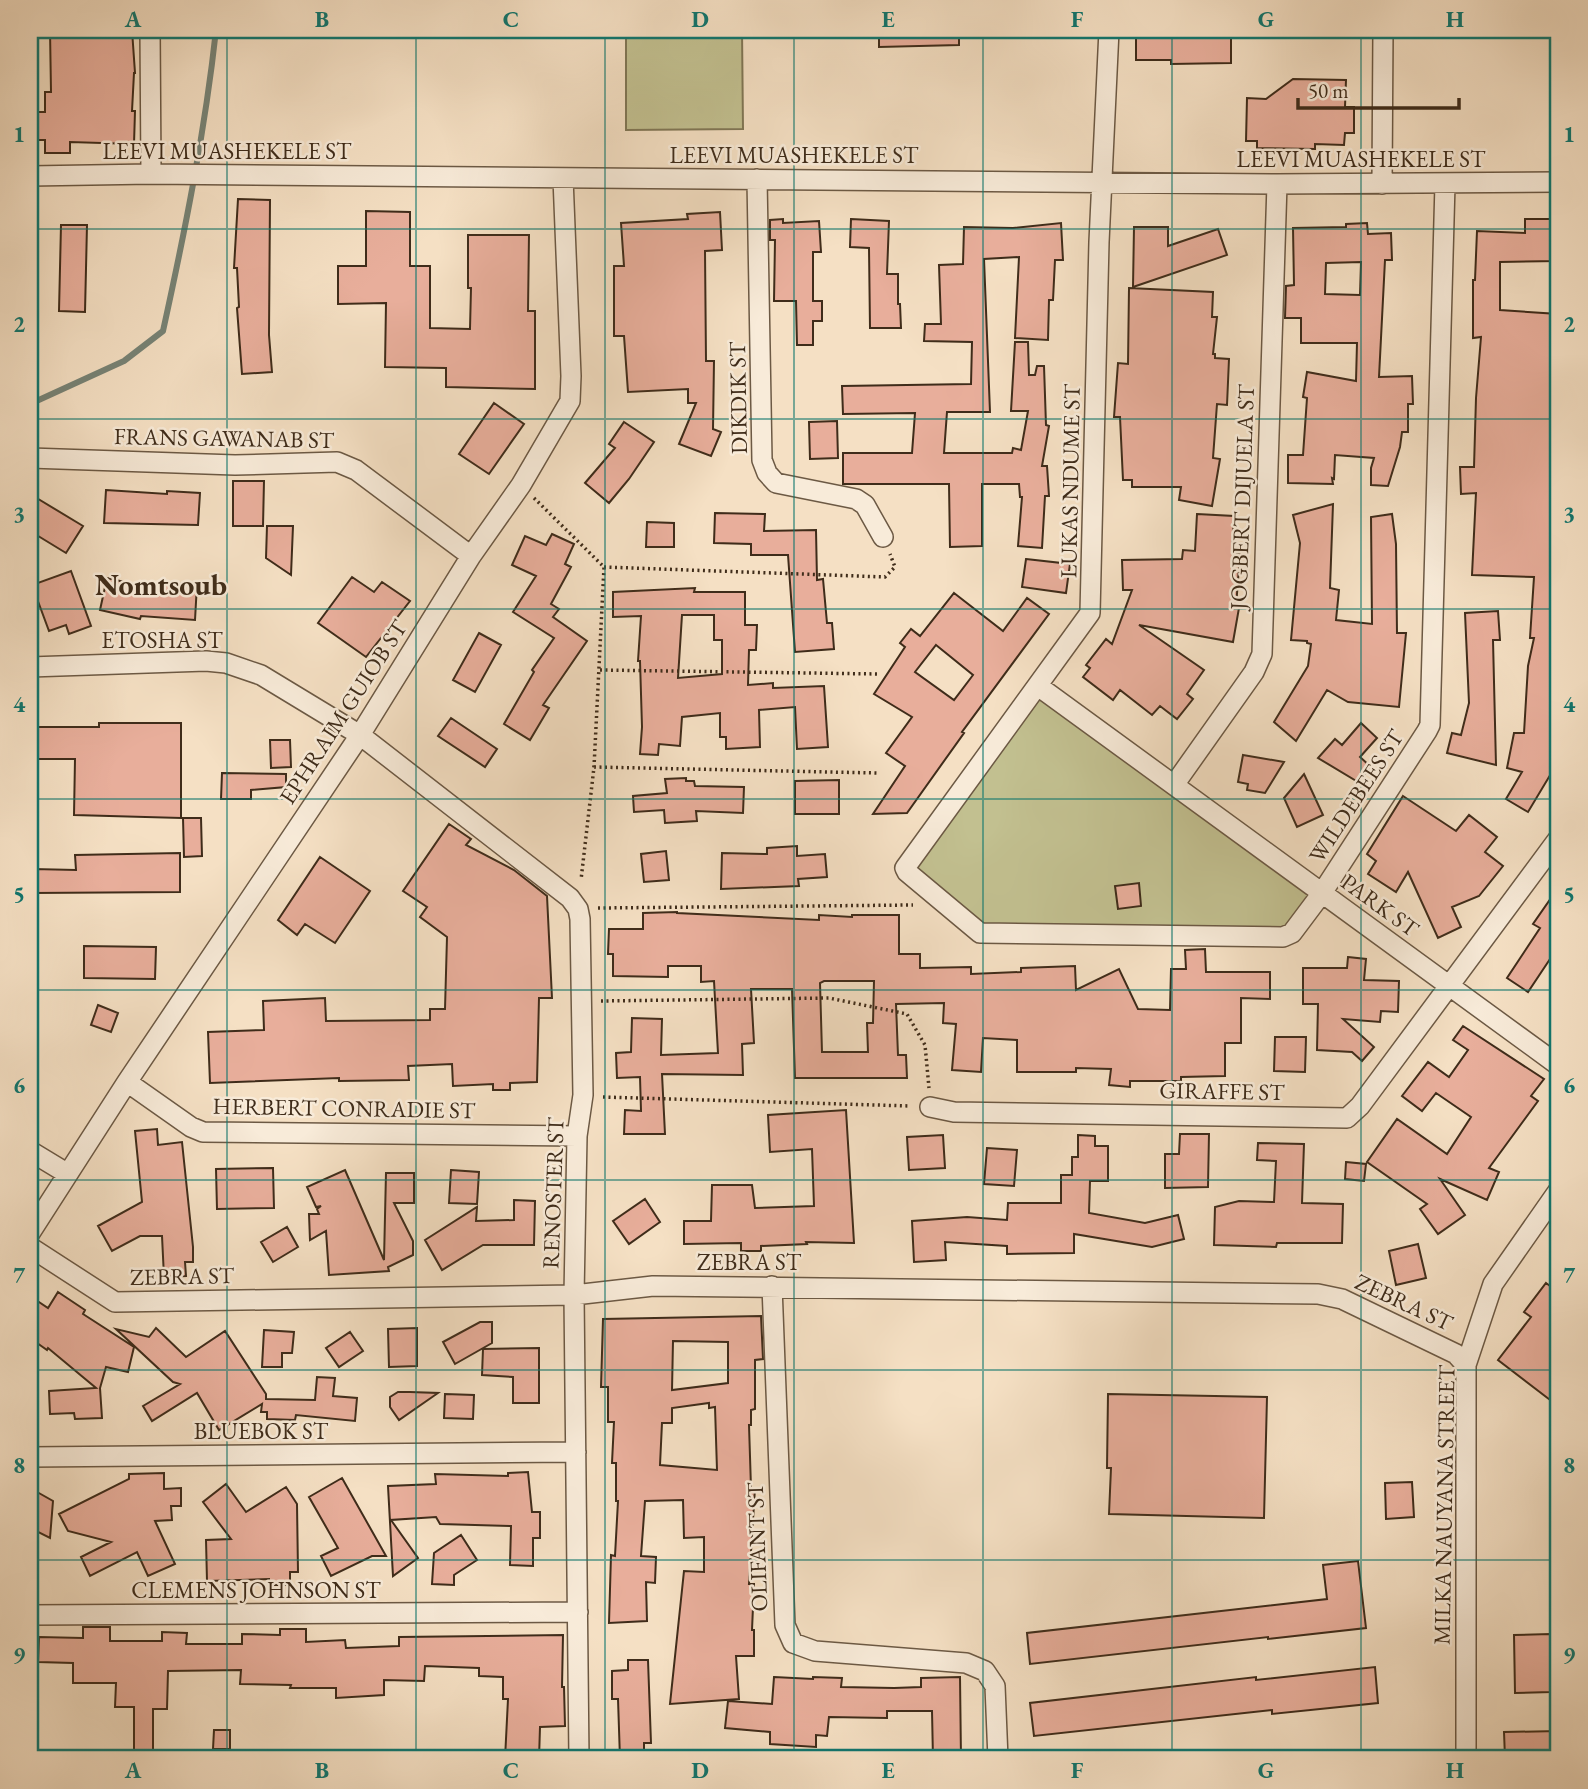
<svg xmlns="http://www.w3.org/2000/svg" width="1588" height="1789" font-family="'EB Garamond',serif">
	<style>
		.green { fill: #c2c090; stroke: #807655; stroke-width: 2 }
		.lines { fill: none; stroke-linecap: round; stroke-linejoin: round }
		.stream { stroke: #778376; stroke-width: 6 }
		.building { fill: #e8ae9b; stroke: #3f2c1a; stroke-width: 2; fill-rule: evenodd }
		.minor-casing { stroke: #6c5944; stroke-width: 22 }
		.path { stroke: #3f2c1a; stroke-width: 3.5; stroke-dasharray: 2 3.5; stroke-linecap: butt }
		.minor { stroke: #f8ebd9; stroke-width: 19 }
		.grid { fill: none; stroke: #0f766e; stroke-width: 2; stroke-opacity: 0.55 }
		.labels { text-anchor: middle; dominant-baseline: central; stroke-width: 5; stroke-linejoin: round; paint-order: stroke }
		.street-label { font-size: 23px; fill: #3f2c1a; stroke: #f8ebd9 }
		.district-label { font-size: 30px; font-weight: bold; fill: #3f2c1a; stroke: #f8ebd9 }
		.neatline { fill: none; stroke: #0f766e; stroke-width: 2.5 }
		.grid-label { font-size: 23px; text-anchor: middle; font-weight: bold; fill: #0f766e }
	</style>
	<rect width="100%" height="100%" fill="#f5e0c4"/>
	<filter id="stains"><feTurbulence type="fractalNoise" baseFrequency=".00286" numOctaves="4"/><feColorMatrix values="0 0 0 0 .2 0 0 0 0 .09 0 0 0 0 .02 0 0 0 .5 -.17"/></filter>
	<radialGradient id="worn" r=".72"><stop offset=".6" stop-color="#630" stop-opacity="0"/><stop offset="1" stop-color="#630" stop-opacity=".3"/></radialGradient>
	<!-- green -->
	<path class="green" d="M626 30H742L743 129 626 130Z
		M1038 686 1322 893 1292 933H980L908 862Z"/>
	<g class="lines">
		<!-- stream -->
		<path class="stream" d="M30 404 124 361 163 331C185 231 205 131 216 30"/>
	</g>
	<!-- building -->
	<path class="building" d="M50 30H132L135 73H134L132 111H135L134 144 70 142V153H45V140H30V112H45V92H51Z
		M879 30H959V45L879 47Z
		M1136 30H1231V63L1171 64V60H1136Z
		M1293 79 1346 80 1345 107H1354V133H1345L1344 145 1315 144V149L1257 148V141H1246L1247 98 1266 99Z
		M238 199 270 200 269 335 272 372 242 374 237 308 239 307 237 268H234Z
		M366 211 410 212V266H430V328L470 329 471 288H468V235H529L528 311H535V389L446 387V368L385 367 386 303 338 304V266H366Z
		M720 212 722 250 705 251 706 361H714L713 429 721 432 711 456 679 444 696 403H688V389L628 392 624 336H614V266H624L621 223 688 219 687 214Z
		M783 219V223L819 221 821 252H813V301H822V321H813V345H797L796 301H774L775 240H770V220Z
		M851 219 889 221 887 274H898V304H900L901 328H870L869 248 850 247Z
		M1525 219H1558V261L1500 262V310L1558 314V762L1528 812 1506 799 1522 772 1507 768 1514 733H1524L1528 666 1534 638H1530L1534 577 1472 575 1476 493 1461 494 1460 467H1474L1476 398 1481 337 1473 338V280H1475L1477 231 1525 233Z
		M1061 223 1063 260H1055L1053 300H1049L1048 340 1015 338 1019 257 984 259 990 412H947L944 453H1012L1013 448 1021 450 1028 411H1011L1015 342H1028L1029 375H1035L1037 366H1044L1046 425 1049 426 1042 466H1047L1049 496H1045L1042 548 1018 546 1022 497H1020L1019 484H982V546L950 547 949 484H843V453H912L915 413 843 414 842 386 971 384 972 342 924 341 925 324H941L939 265 963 264 964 227 1013 228Z
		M1367 223 1368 234 1391 233 1392 260H1385L1379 377 1412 376 1413 404H1408V432H1402L1400 447 1388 486 1371 485V468L1374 458 1335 455 1334 479 1332 478 1333 484 1288 483V455H1303L1307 398 1303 397 1307 372 1356 381 1357 343H1301V318H1285L1286 286 1294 285 1293 228 1346 227V224ZM1361 262 1360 295 1325 294 1326 263Z
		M61 225H87L85 312 59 311Z
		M1134 227H1168V246L1218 229 1227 255 1133 287Z
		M1129 288 1213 292 1212 317H1217L1213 354H1215V358L1229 359 1227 405 1217 404 1213 458 1220 459 1212 506 1179 500 1181 487H1132V480H1123L1120 417H1114L1118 363 1128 364Z
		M494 403 524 424 489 474 459 454Z
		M837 421 838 458 810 459 809 422Z
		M624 422 654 442 629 479 609 503 585 483 615 448 609 444Z
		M233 481H264L263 526H233Z
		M106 490 167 494V491L200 493 198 525 104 523Z
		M30 494 83 526 66 553 30 531Z
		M1333 504 1330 588 1339 590 1336 620 1372 624 1371 517 1392 514 1396 544 1397 633H1406L1399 707 1348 702 1327 690 1296 741 1274 722 1308 666 1311 644 1307 643V641L1291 640 1300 543 1293 515Z
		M715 513 765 514 764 531 816 530 817 580 823 579 827 623H832L834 649 795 652 788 555H751V544L714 543Z
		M1197 514 1234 516 1232 553 1240 554 1236 607 1239 608 1233 642 1139 625 1204 670 1187 694 1193 699 1177 719 1160 706 1152 715 1120 690 1113 700 1083 677 1090 668 1086 665 1106 639 1112 644 1132 590H1123L1122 560 1182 559 1183 550 1195 551Z
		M647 522 674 523V547H646Z
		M267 526H293L291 575 266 558Z
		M552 534 574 544 565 564 571 567 551 604 559 609 553 617 587 641 543 705 549 708 530 740 504 724 534 672 532 670 554 638 513 612 536 576 512 565 525 536 546 545Z
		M1026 559 1070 564 1066 593 1022 587Z
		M71 571 91 626 69 634 66 625 49 631 32 585Z
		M352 577 374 592 382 582 410 601 366 657 318 623Z
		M107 578 164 591 165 582 197 584 195 620 141 616 140 619 100 610Z
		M695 588 694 592H745V625H757L756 650H749L748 685 773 683V688L824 686 828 747 797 749 795 707 759 710 760 747 726 749V737H720V713L682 717 680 746 659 744 658 755 640 754 642 727 640 661H638L641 616 613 617V592ZM682 615H714V640H722V674L678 678Z
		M954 593 1003 631 1027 598 1049 614 962 732 964 733 907 813 873 814 905 766 886 753 912 717 874 694 905 647 900 643 911 629 920 636ZM936 645 973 675 954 700 915 672Z
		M1498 611 1500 640H1493L1496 765 1447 753 1452 733 1461 735 1469 703 1465 613Z
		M479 633 501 645 475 692 453 680Z
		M451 718 497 749 485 767 438 736Z
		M99 723H181V818L74 815 75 759H30V727H99Z
		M1361 723 1377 738 1360 757 1371 767 1358 782 1318 758 1335 739 1342 745Z
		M270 740H290L291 767 271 768Z
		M1243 755 1284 762 1265 793 1247 790 1248 784 1238 782Z
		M222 773 286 774V787L251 790V799H221Z
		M1304 774 1323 815 1297 827 1284 798Z
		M686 778V781H694L695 786 744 787 743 813 696 811 697 821 665 823 664 810 634 812 633 796 667 793 665 779Z
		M839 780V814H795V781Z
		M1403 796 1456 831 1469 815 1497 837 1485 852 1503 866 1479 896 1452 907 1461 927 1438 938 1408 872 1396 892 1368 874 1376 861 1367 854Z
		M183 818H201L202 856 184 857Z
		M449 824 471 839 466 845 514 870 547 896 552 998H539L537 1082 510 1083V1090H493V1084L453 1086 452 1064 408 1066 409 1080 339 1081V1078L210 1083 208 1032 264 1030 263 1001 325 998 326 1021 430 1020V1009H445L447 937 420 917 427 907 403 891Z
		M797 846V856L825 854 827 877 798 879 799 886 721 889 722 853 767 854V848Z
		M666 851 669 880 644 882 641 854Z
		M180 853V892L32 893 33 869 76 870 75 855Z
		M320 857 370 891 335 943 305 924 297 935 278 920Z
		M1139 883 1141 906 1118 909 1115 886Z
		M1558 888V947L1528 992 1507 978 1540 928 1533 924Z
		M677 912V913L819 920V915L852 917V915H899V954H920V968L971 967V974L1021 972V968L1075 966 1076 990 1119 969 1138 1009 1170 1010 1171 969H1186L1185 950 1205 949 1206 972H1270V999L1241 998V1043H1225V1076L1181 1077V1081H1130V1087L1109 1085 1111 1069 1076 1068V1072H1017V1040L983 1038 981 1072 952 1070 956 1024 943 1023 944 1003 896 1004 898 1055H906L907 1078H795L792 989H751L754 1043 742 1044 743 1075 662 1074 665 1134H624L625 1110 641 1111 640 1077 617 1078 616 1053 631 1052 632 1018 662 1019 661 1055 718 1053 714 981 701 982V966H668V977L613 976V954H608L609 929H643V913ZM824 981H874L873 1023H867L868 1052H822L820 983Z
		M84 946 156 947 155 979 84 978Z
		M1348 957 1366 959 1364 980 1399 981 1398 1012 1381 1011 1380 1022 1343 1019 1374 1047 1362 1061 1352 1052 1317 1050 1318 1004H1303V968H1347Z
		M98 1005 118 1013 111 1032 91 1025Z
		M1463 1026 1544 1079 1531 1096 1538 1101 1489 1168 1499 1172 1487 1200 1440 1179 1465 1215 1438 1234 1420 1209 1427 1204 1367 1162 1397 1119 1447 1154 1471 1117 1436 1093 1422 1111 1402 1096 1428 1062 1449 1077 1468 1050 1453 1040Z
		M1275 1037H1306L1305 1072 1274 1071Z
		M846 1110 854 1243 806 1242 807 1244 761 1246V1251H741V1243L684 1244V1221H711L712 1185H752L755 1208 814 1206 812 1149 770 1152 768 1115Z
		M157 1129 158 1145 182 1142 193 1247V1262H185L186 1276 164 1277 162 1236H140L112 1251 98 1226 142 1202 135 1131Z
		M1180 1134H1209L1208 1187 1165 1188V1154H1179Z
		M943 1135 945 1168 909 1170 907 1137Z
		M1078 1135 1095 1136V1146H1108V1181H1090L1089 1213 1145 1223 1178 1215 1184 1239 1152 1247 1074 1234V1253L1007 1254V1246L945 1242 946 1260 914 1262 912 1221 967 1217 1007 1220 1008 1203H1061V1175H1072V1157H1078Z
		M1258 1143 1304 1144 1302 1203 1343 1204 1342 1243H1277L1276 1247 1214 1245 1215 1207 1239 1201 1274 1202 1276 1161 1257 1160Z
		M987 1148 1017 1150 1014 1186 984 1184Z
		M1346 1162 1366 1164 1364 1181 1345 1179Z
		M273 1168 274 1208 217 1209 216 1169Z
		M345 1170 384 1260 386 1173H414V1203H394L413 1241V1255L388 1267 389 1271 329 1275 326 1231 310 1240 309 1214H319L317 1209 321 1206 316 1207 307 1187Z
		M451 1170 479 1172 477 1204 449 1203Z
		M645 1199 660 1222 629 1244 613 1221Z
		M514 1200 535 1201 534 1245H483L442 1270 425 1240 477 1207 476 1221 514 1220Z
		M287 1227 298 1247 273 1262 261 1242Z
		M1418 1244 1426 1278 1396 1285 1389 1251Z
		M1546 1283 1558 1292V1406L1498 1360 1531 1317 1524 1312Z
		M58 1292 85 1310 83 1314 134 1347 128 1372 106 1367 100 1388 102 1418 75 1419 74 1413 50 1414 49 1391 96 1388 48 1348 47 1350 30 1338V1296L48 1308Z
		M761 1316 763 1359 755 1360V1409L751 1410V1425H749L751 1488H755L749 1584H754L752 1630H754V1656H736L739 1699 670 1704 684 1571 704 1572V1537L684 1538 683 1500 645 1501 641 1556 656 1557 655 1583 646 1582 647 1621 609 1623 611 1555 615 1556 618 1501H616V1463H612L614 1422H608V1387H601L603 1319ZM673 1341 728 1342V1383L672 1390ZM709 1403V1408L715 1407 717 1470 660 1465 662 1423H672V1408Z
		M480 1322H492V1343L455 1364 443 1342Z
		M156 1328 186 1357 225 1331 266 1394V1399L315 1400 317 1377 335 1378 333 1396 357 1398 355 1421 296 1415 295 1420 267 1419V1412H261L262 1404 219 1430 197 1393 152 1421 143 1406 180 1384 173 1382 116 1329 149 1337Z
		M417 1328V1366L389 1367 388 1329Z
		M264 1330 294 1332 292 1353H282V1367H262Z
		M350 1332 363 1351 339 1367 326 1348Z
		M539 1348V1403H513V1377L482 1375 483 1349Z
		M398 1392H410L438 1393 399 1420 390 1407V1397Z
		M445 1394 474 1395 473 1419 444 1418Z
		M1108 1394 1267 1397 1264 1518 1109 1514 1111 1468H1107Z
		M528 1472 532 1512H540V1538H533V1566L510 1565 511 1526 440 1524 436 1517 391 1520 418 1558 393 1576 388 1486 436 1484 435 1474 508 1476V1473Z
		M164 1473V1489L181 1488V1506H171L172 1520 155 1521 175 1564 148 1576 137 1552 90 1576 81 1557 111 1542 68 1531 59 1514 129 1479V1474Z
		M342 1478 386 1556H372L331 1576 321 1556 338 1548 309 1497Z
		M1412 1482 1414 1517 1386 1519 1385 1483Z
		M226 1484 246 1512 286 1487 297 1504 298 1572H290V1585H269V1579L207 1581 206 1540 231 1539 203 1502Z
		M30 1488 53 1501 50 1538 30 1528Z
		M461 1535 477 1560 454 1575V1585L432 1584 434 1553Z
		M1358 1561 1366 1628 1268 1639V1637L1030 1664 1027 1633 1327 1599 1323 1565Z
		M83 1627H110V1641H162V1632L187 1633 186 1644H242V1634L280 1635V1629H306V1642L345 1640 346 1648 399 1646V1637L563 1635 562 1687H564L565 1726 540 1727 539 1759H505L508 1699H503V1677L479 1676V1668L425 1666 424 1681 384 1680V1695L336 1698V1688H290L291 1685 240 1684 241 1670 168 1671 167 1709H153V1751H134V1707H115L116 1683H73V1663L38 1662 39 1637 83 1638Z
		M1550 1634 1551 1692 1515 1693 1514 1635Z
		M628 1660H648L651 1743H644V1759H620L618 1699H612V1671L628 1670Z
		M1375 1667 1378 1703 1272 1714V1710L1034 1736 1030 1703 1256 1677V1680Z
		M774 1677 813 1679V1677L842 1678 841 1687 894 1688 921 1687V1678L960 1677 961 1759H933L932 1711H887V1718L829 1717 827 1736 816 1735V1747L770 1744V1732L725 1728 728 1701 772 1704Z
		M214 1730H230V1749H213Z
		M1558 1731V1756L1505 1758 1504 1732Z"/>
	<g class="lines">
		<!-- minor casing -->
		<g class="minor-casing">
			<path id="minor" d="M150 30 151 174
				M1109 30 1099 242 1090 613 905 868 907 872 980 933 1283 937 1292 933 1322 893 1427 731 1430 725 1445 184
				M30 176 151 174 1277 184 1558 182
				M757 179 762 460 767 473 776 483 856 499 865 505 883 537
				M1382 184 1383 30
				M30 458 235 465 337 462 356 470 471 556
				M30 667 206 661 226 663 261 675 360 735 570 898 578 909 580 919 583 1095 577 1136 574 1295 579 1759
				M1038 686 1558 1065
				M1174 785 1254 672 1262 654 1277 184
				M127 1082 191 1127 203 1132 577 1136
				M930 1107 954 1112 1347 1118 1360 1106 1558 839
				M30 1151 68 1174
				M30 1233 127 1082 360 735 471 556 521 485 570 401 571 376 563 178
				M30 1247 115 1302 574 1295 653 1286 1318 1294 1342 1299 1456 1354 1466 1365
				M772 1286 785 1625 793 1643 815 1651 966 1663 985 1671 995 1686 998 1759
				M30 1457 576 1452
				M30 1615 578 1612
				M1466 1759V1365L1493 1284 1558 1191"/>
		</g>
		<!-- path -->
		<path class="path" d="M534 498 604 567 594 767 581 880
			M604 567 885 577 895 567 890 554
			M600 670 879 674
			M594 767 877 773
			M598 908 913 905
			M601 1001 829 998 907 1014 925 1045 929 1088
			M603 1097 910 1106"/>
		<!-- minor -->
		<use href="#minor" class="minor"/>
	</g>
	<!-- grid -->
	<path class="grid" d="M227 30V1759M416 30V1759M605 30V1759M794 30V1759M983 30V1759M1172 30V1759M1361 30V1759M30 229H1558M30 419H1558M30 609H1558M30 799H1558M30 990H1558M30 1180H1558M30 1370H1558M30 1560H1558"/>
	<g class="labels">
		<!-- street labels -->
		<g class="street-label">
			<text x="227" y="151">LEEVI MUASHEKELE ST</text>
			<text x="794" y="155">LEEVI MUASHEKELE ST</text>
			<text x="1361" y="159">LEEVI MUASHEKELE ST</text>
			<text transform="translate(738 398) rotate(-91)">DIKDIK ST</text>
			<text transform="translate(224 438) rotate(1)">FRANS GAWANAB ST</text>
			<text transform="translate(1070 481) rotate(-89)">LUKAS NDUME ST</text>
			<text transform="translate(1242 497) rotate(-88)">JOGBERT DIJUELA ST</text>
			<text x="162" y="640">ETOSHA ST</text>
			<text transform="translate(343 712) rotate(-57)">EPHRAIM GUIOB ST</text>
			<text transform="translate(1356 796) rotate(-57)">WILDEBEES ST</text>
			<text transform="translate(1380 905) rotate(36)">PARK ST</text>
			<text transform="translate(1222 1091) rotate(1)">GIRAFFE ST</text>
			<text transform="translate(344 1108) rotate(1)">HERBERT CONRADIE ST</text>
			<text transform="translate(553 1193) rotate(-88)">RENOSTER ST</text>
			<text x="749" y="1262">ZEBRA ST</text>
			<text transform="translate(182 1276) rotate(-1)">ZEBRA ST</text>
			<text transform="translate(1404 1302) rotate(25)">ZEBRA ST</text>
			<text x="261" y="1431">BLUEBOK ST</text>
			<text transform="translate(1444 1505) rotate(-89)">MILKA NAUYANA STREET</text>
			<text transform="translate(757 1547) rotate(-92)">OLIFANT ST</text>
			<text x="256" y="1590">CLEMENS JOHNSON ST</text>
		</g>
		<!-- district labels -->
		<g class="district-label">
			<text x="161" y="584">Nomtsoub</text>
		</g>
	</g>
	<!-- margin -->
	<rect width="1588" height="1789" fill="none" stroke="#f5e0c4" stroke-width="77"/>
	<!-- scale -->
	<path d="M1298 98v10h161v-10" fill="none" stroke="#3f2c1a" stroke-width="3.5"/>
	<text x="1308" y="98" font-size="21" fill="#3f2c1a" stroke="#f8ebd9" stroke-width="5" paint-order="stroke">50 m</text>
	<rect x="38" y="38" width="1512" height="1712" class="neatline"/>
	<g class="grid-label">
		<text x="133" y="27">A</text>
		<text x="322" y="27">B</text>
		<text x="511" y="27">C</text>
		<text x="700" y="27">D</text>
		<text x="888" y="27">E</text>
		<text x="1077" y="27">F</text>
		<text x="1266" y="27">G</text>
		<text x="1455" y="27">H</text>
		<text x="19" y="142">1</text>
		<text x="1569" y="142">1</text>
		<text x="19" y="332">2</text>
		<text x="1569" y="332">2</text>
		<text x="19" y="522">3</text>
		<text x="1569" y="522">3</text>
		<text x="19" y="712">4</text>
		<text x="1569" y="712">4</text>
		<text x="19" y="902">5</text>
		<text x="1569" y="902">5</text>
		<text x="19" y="1093">6</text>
		<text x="1569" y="1093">6</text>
		<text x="19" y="1283">7</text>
		<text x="1569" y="1283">7</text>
		<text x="19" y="1473">8</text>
		<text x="1569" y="1473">8</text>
		<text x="19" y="1663">9</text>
		<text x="1569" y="1663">9</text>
		<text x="133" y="1778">A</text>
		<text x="322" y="1778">B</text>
		<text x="511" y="1778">C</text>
		<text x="700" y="1778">D</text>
		<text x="888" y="1778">E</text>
		<text x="1077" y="1778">F</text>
		<text x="1266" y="1778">G</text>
		<text x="1455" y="1778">H</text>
	</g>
	<rect width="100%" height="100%" filter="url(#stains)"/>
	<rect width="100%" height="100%" fill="url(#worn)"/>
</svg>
